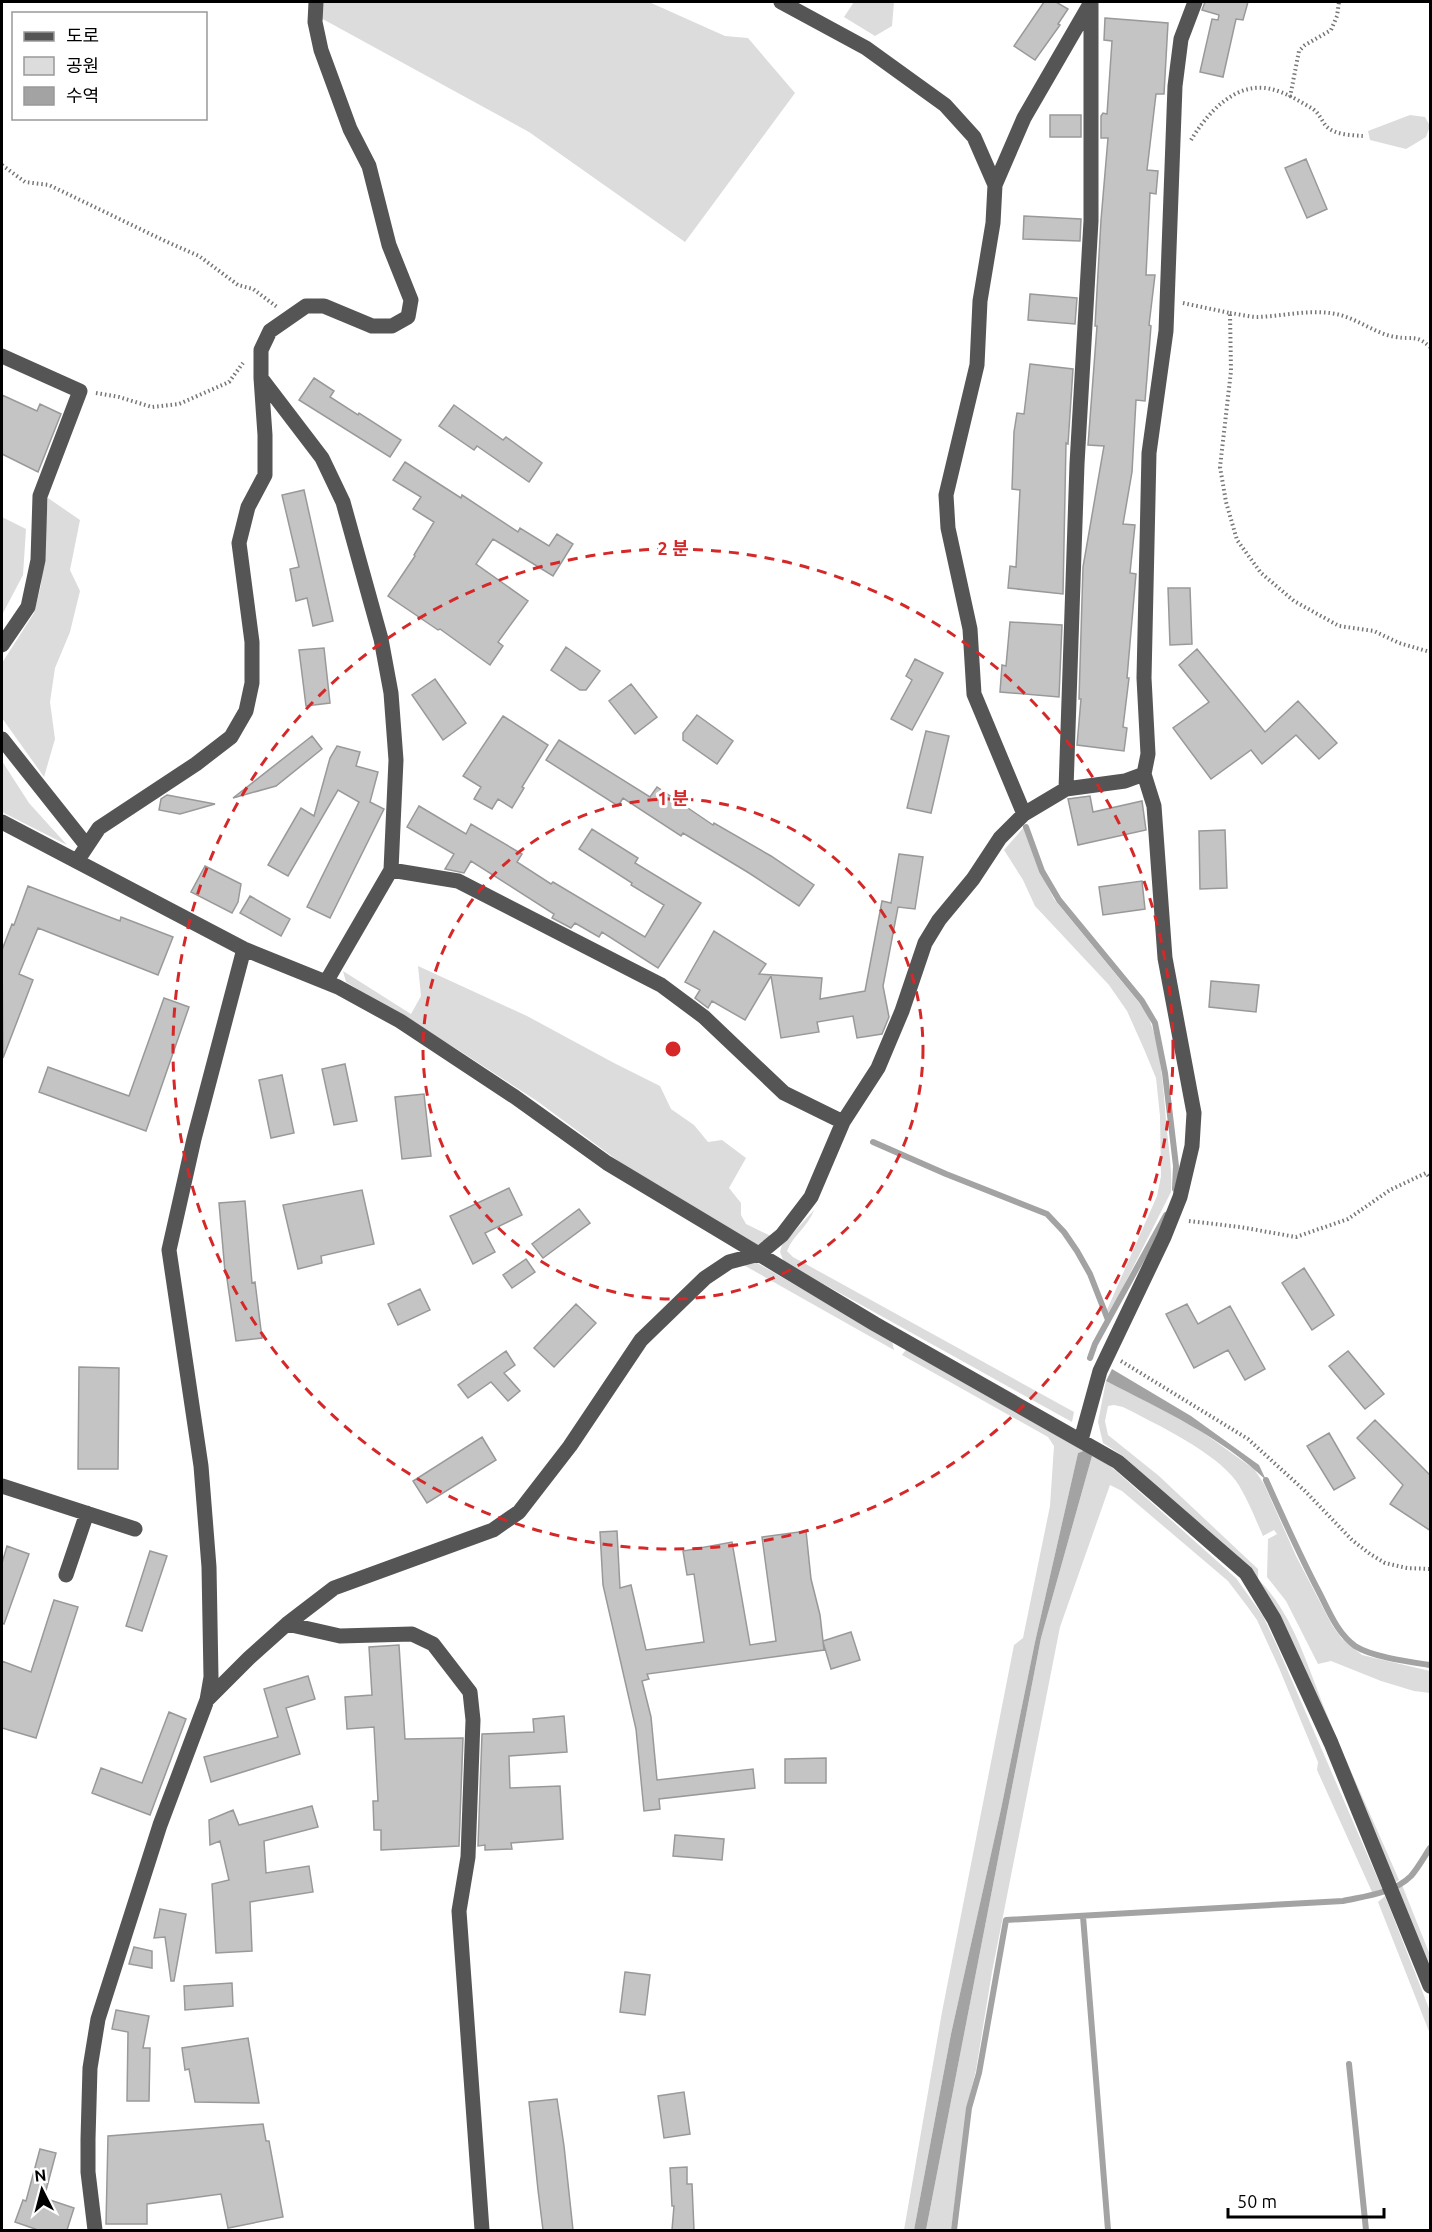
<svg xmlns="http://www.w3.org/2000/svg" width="1432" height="2232" font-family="Ubuntu,'Noto Sans KR',sans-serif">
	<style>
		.green { fill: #dcdcdc }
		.water { fill: #a3a3a3 }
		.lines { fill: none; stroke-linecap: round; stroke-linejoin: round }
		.stream { stroke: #a3a3a3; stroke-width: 6 }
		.building { fill: #c4c4c4; stroke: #999; stroke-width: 1.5 }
		.path { stroke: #777; stroke-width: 4; stroke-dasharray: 1.5 3; stroke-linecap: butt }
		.minor { stroke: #555; stroke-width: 15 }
		.ring { fill: none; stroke: #d62828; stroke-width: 3; stroke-dasharray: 10 8 }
		.centre { fill: #d62828; stroke: #fff; stroke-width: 3 }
		.ring-label { font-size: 18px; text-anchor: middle; font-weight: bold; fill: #d62828; stroke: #fff; stroke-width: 6; stroke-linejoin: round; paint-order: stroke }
	</style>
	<rect width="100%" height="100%" fill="#fff"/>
	<!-- green -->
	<path class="green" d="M320 2H649L725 36 748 38 795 93 685 242 529 132 319 17Z
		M854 2H894L892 26 875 36 844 17Z
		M1410 115 1425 117 1430 126 1426 137 1406 149 1370 140 1368 131Z
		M48 498 80 520 70 570 80 591 70 632 55 668 50 702 55 739 44 777 2 718V663L34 613 41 585Z
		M2 517 26 529 23 575 2 615Z
		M2 761 29 803 67 845 2 812Z
		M1024 827 1039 870 1054 899 1146 1011C1164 1052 1163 1097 1168 1140 1170 1158 1172 1174 1171 1192L1108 1317 1106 1312 1157 1196 1161 1176 1160 1116 1156 1078 1144 1049 1127 1011 1109 985 1035 906 1023 880 1004 850Z
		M418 966 527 1016 614 1063 660 1086 671 1109 694 1125 708 1142 722 1140 746 1158 729 1188 741 1203V1215L746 1224 771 1236 764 1243 755 1246 644 1180 537 1101 460 1051 346 982 343 971 411 1014 421 996Z
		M814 1210C808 1227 793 1235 787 1251L793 1257 1074 1412 1072 1422 784 1262 780 1252 782 1245Z
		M752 1260 892 1341 894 1350 740 1263Z
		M908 1347 1097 1456 1116 1471 1236 1578 1263 1616 1277 1646 1383 1891 1372 1892 1317 1770 1318 1762 1279 1668 1257 1620 1247 1606 1228 1581 1122 1491 1110 1485 1060 1627 992 1972 976 2070 968 2103 951 2230H926L1041 1638 1092 1456 1086 1450 1078 1453 1035 1642 1001 1809 951 2034 914 2230H904L942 2012 1014 1645 1023 1638 1050 1506 1054 1446 1048 1437 902 1355Z
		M1106 1381 1191 1424 1254 1469 1264 1484 1296 1556 1332 1625 1342 1639 1362 1655 1430 1671V1693L1414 1691 1381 1681 1331 1661 1318 1664 1286 1601 1267 1577 1268 1539 1277 1534 1274 1530 1263 1536C1255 1518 1247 1497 1236 1481 1215 1452 1156 1424 1123 1407L1114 1405 1108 1406 1105 1421 1108 1435 1159 1476 1258 1569V1579C1294 1615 1307 1666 1326 1712 1349 1769 1375 1824 1399 1880L1393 1884 1283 1623 1207 1532 1123 1456 1103 1443 1098 1422Z
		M1402 1885 1430 1955V1972L1395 1890Z
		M1385 1896 1430 2011V2034L1378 1902Z"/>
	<!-- water -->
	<path class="water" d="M1112 1369 1191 1416 1259 1465 1266 1480C1220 1436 1162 1410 1106 1381Z
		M1086 1450 1092 1456 1041 1638 926 2230H914L951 2034 1001 1809 1035 1642 1078 1453Z"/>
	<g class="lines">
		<!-- stream -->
		<path class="stream" d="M1026 827 1042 871 1059 900 1142 1001 1155 1023 1165 1073 1176 1166 1175 1189
			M873 1142 946 1174 1047 1214 1064 1232 1077 1251 1090 1274 1108 1320
			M1090 1358 1095 1344 1166 1215
			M1266 1480C1283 1518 1300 1556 1319 1592 1329 1611 1337 1633 1355 1646 1372 1657 1410 1662 1430 1665
			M1083 1916 1108 2230
			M1349 2064 1366 2230
			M954 2230 969 2108 979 2073 1006 1920 1343 1901C1366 1896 1394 1893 1411 1876 1418 1868 1424 1857 1430 1848"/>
	</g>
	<!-- building -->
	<path class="building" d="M1044 2H1056L1068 9 1058 24 1060 25 1035 60 1014 46Z
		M1205 2H1248L1243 20 1236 19 1223 77 1200 72 1212 19 1218 20 1219 15 1202 10Z
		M1105 18 1168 23 1164 94H1156L1147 170 1158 171 1156 194 1150 193 1146 275H1155L1149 325 1151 326 1147 377 1145 401 1136 400 1132 472 1123 524 1135 525 1130 573 1136 574 1127 678H1129L1123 727 1127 728 1124 751 1077 745 1081 699H1079L1083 567 1104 446 1088 445 1097 326H1095L1101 220 1108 138H1101V116L1103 113 1107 114 1112 41 1104 40Z
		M1050 115H1081V137H1050Z
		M1306 159 1327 209 1307 218 1285 168Z
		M1024 216 1081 219 1080 241 1023 239Z
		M1030 294 1077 298 1075 324 1028 320Z
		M1030 364 1073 369 1068 444 1066 443 1063 594 1008 588 1010 566 1016 567 1020 490 1012 489 1014 432 1017 413 1024 414Z
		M314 378 334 391 330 397 358 415 359 413 401 440 390 457 299 400Z
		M2 395 37 411 40 404 61 414 38 472 2 454Z
		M454 405 503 440 506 437 542 463 529 482 477 446 474 450 439 426Z
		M405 462 461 498 462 495 518 532 520 528 549 546 557 534 573 544 553 576 493 539 476 564 528 601 498 642 503 646 490 665 440 629 438 630 388 596 415 556 414 555 434 522 413 509 421 497 393 480Z
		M304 490 333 621 313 626 307 598 296 601 290 569 299 567 282 495Z
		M1168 588H1190L1192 644 1170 645Z
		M1010 622 1062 625 1059 697 1000 692 1002 665 1006 666Z
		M566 647 600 671 586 690H580L551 670Z
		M324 648 330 703 306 706 299 650Z
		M1197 649 1265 732 1298 701 1337 743 1319 759 1296 735 1262 764 1251 750 1211 779 1173 728 1209 702 1179 665Z
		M915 659 943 673 912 730 891 719 912 680 906 676Z
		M435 679 466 723 443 740 412 695Z
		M631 684 657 717 635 734 609 701Z
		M697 715 733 741 717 764 683 740V733Z
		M503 716 548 745 522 787 524 788 512 808 498 799 492 809 474 799 481 787 463 776Z
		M926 731 949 736 931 813 907 808Z
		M312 736 322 749 276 786 233 798Z
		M559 740 650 797 657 787 713 825 714 823 771 856 814 885 799 906 749 873 683 833 681 836 623 798 618 806 546 760Z
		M337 746 360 752 356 766 378 772 370 802 384 809 330 918 307 907 359 802 338 790 288 876 268 865 301 808 314 816 330 758Z
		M167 795 215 804 180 814 159 810 161 799Z
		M1090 796 1093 812 1142 801 1146 830 1078 845 1068 799Z
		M419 806 466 834 471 824 522 854 517 862 551 884 553 882 645 937 664 905 631 885 632 883 579 849 592 829 638 858 635 863 701 903 658 968 602 932 599 937 575 923 571 928 552 918 554 914 471 861 464 873 445 869 454 854 407 827Z
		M1225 830 1227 888 1200 889 1199 831Z
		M899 854 923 857 915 909 898 907 883 986 889 1017 882 1034 857 1038 853 1016 817 1022 819 1032 781 1038 771 976 745 1020 712 1001 708 1008 695 998 700 990 685 982 714 931 766 964 759 974 822 978 820 999 865 991 882 901 891 903Z
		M205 866 241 884 238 902 232 913 191 892Z
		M1142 881 1145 909 1103 915 1099 887Z
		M28 886 120 921 121 917 173 937 158 975 38 928 19 974 33 980 3 1058 2 950 12 924 14 925Z
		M250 896 290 919 281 936 240 913Z
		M1211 981 1259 985 1256 1012 1209 1007Z
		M164 998 189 1007 146 1131 39 1092 48 1067 129 1096Z
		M345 1064 357 1121 334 1125 322 1069Z
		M282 1075 294 1133 271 1138 259 1080Z
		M424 1094 431 1156 402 1159 395 1097Z
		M509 1188 522 1215 485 1233 495 1252 473 1264 450 1216Z
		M362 1190 374 1244 321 1256 322 1263 298 1269 283 1205Z
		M245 1201 252 1283 255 1282 262 1338 236 1341 226 1272H225L219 1203Z
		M579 1209 590 1223 543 1258 532 1244Z
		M526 1259 535 1272 512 1288 503 1275Z
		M1304 1268 1334 1315 1312 1330 1282 1283Z
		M420 1289 430 1310 398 1325 388 1304Z
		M576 1304 596 1323 554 1367 534 1348Z
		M1187 1304 1198 1324 1230 1306 1265 1369 1245 1380 1228 1350 1194 1368 1166 1314Z
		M506 1351 515 1365 504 1373 520 1391 508 1401 491 1382 468 1398 458 1385Z
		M1348 1351 1384 1394 1365 1409 1329 1366Z
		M79 1367 119 1368 118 1469H78Z
		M1375 1420 1431 1476V1531L1390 1504 1403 1485 1357 1438Z
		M1329 1433 1355 1478 1334 1490 1307 1446Z
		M482 1437 496 1460 427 1503 413 1481Z
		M617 1531 620 1588 631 1585 646 1650 704 1642 694 1574 687 1575 683 1551 732 1542 750 1645 776 1641 762 1537 806 1531 811 1579 820 1615 823 1641 851 1632 860 1660 831 1669 823 1642 824 1650 647 1674 649 1679 642 1681 651 1717 657 1780 753 1769 755 1788 659 1799 660 1809 644 1811 636 1729 603 1585 600 1532Z
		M7 1546 29 1554 4 1624 2 1623V1563Z
		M150 1551 167 1556 142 1631 126 1626Z
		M54 1600 78 1607 36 1738 2 1728V1661L31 1672Z
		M399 1645 405 1739 463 1738 459 1846 381 1850V1830H374L373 1801H378L374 1727 347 1729 345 1697 372 1695 369 1647Z
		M308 1676 315 1699 286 1708 300 1754 211 1782 204 1757 278 1737 264 1689Z
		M169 1712 186 1719 150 1815 92 1793 101 1768 142 1783Z
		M564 1716 567 1752 509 1756 510 1788 560 1786 563 1839 511 1843 512 1849 485 1850V1845L478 1846 482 1734 534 1732 533 1719Z
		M826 1758V1783H785V1759Z
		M312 1806 318 1827 264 1841 266 1873 309 1866 313 1892 250 1902 252 1951 216 1953 212 1884 229 1880 220 1841 210 1845 209 1820 233 1810 239 1825Z
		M675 1835 724 1839 722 1860 673 1856Z
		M160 1909 186 1914 174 1981H171L165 1937 154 1938Z
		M134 1947 152 1951V1968L129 1964Z
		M625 1972 650 1975 645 2015 620 2012Z
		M232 1983 233 2006 185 2010 184 1986Z
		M116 2010 149 2016 143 2048H150L149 2101H127L128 2032 112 2029Z
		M248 2038 259 2103 195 2102 189 2069 185 2070 182 2048Z
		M684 2092 690 2134 664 2138 658 2096Z
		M557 2099 564 2146 573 2230H543L538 2190 529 2102Z
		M263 2124 266 2141H269L283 2217 228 2228 221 2194 147 2204V2224H106L108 2136Z
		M40 2149 56 2153 44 2198 74 2208 67 2230H38L15 2222 23 2200 26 2201Z
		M687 2167V2184H692L694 2230H672L674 2206H672L670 2168Z"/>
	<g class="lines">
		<!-- path -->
		<path class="path" d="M1290 97 1299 51 1305 45 1331 30 1337 16 1339 2
			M1191 140C1208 112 1236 81 1271 89 1285 92 1301 102 1313 109 1320 114 1322 122 1327 127 1336 135 1351 135 1363 136
			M2 165 25 182 49 185 165 241 199 256 238 285 253 289 277 307
			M1183 303 1230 313 1231 371 1220 467 1226 502 1237 540 1261 573 1294 601 1339 626 1374 631 1399 643 1430 652
			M1230 313C1239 314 1249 317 1258 317 1284 316 1310 309 1336 314 1357 318 1375 334 1396 337 1413 340 1416 334 1430 347
			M96 393 119 397 152 407 179 404 229 382 243 363
			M1189 1221 1240 1227 1296 1237 1348 1219 1390 1190 1426 1173 1430 1178
			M1121 1361 1248 1439 1305 1491 1352 1540 1370 1554 1385 1563 1407 1568 1430 1569"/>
		<!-- minor -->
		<path class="minor" d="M781 2 866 48 945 105 974 137 995 185 993 223 980 301 977 365 946 495 948 528 970 629 974 694 1024 814
			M995 185 1024 118 1090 4
			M2 356 80 391 40 496 38 560 28 607 2 645
			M261 378 322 458 343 502 381 639 391 693 396 760 391 870 326 982
			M2 739 87 846
			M1066 789 1077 464 1091 221V2
			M2 822 244 949 338 987 400 1021 515 1097 607 1163 875 1324 1118 1462 1246 1573 1274 1619 1331 1743 1430 1986
			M77 861 99 828 196 764 231 737 246 711 252 683V642L239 543 248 507 265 475V435L261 378V350L270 331 306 306H324L372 326H392L408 317 411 300 389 245 369 166 350 129 321 50 315 22 316 2
			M391 870 458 881 661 985 704 1017 784 1093 843 1122
			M1081 1440 1100 1371 1164 1237 1180 1197 1192 1146 1194 1113 1165 958 1154 806 1144 774
			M2 1486 135 1529
			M66 1575 87 1513
			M287 1624 340 1636 412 1634 433 1644 470 1692 473 1720 468 1857 459 1911 482 2230
			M207 1700 249 1658 287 1624 334 1588 493 1530 519 1512 570 1446 641 1340 705 1278 729 1262 759 1254 782 1235 811 1197 843 1122 878 1068 902 1011 925 943 939 920 973 879 1000 838 1024 814 1066 789 1125 781 1144 774 1148 754 1144 678 1149 453 1166 331 1175 86 1181 39 1195 2
			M95 2230 88 2172V2139L90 2068 98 2019 160 1825 207 1700 211 1677 209 1567 201 1466 169 1250 194 1139 244 949"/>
	</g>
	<!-- distance rings -->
	<g class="ring">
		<circle cx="673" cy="1049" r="250"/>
		<circle cx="673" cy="1049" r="500"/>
	</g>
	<circle cx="673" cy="1049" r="9" class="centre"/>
	<g class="ring-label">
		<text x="673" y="555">2 분</text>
		<text x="673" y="805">1 분</text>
	</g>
	<!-- border -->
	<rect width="1432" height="2232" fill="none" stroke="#000000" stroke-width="6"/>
	<!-- legend -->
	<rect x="12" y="12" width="195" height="108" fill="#ffffff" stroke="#999999" stroke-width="1.5"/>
	<rect x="24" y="32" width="30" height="9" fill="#555555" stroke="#999999" stroke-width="1.5"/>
	<text x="66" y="42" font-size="18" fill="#000000">도로</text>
	<rect x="24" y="57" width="30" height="18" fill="#dcdcdc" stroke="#999999" stroke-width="1.5"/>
	<text x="66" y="72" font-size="18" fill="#000000">공원</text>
	<rect x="24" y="87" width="30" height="18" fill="#a3a3a3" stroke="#999999" stroke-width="1.5"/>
	<text x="66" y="102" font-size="18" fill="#000000">수역</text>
	<!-- north arrow -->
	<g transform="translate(42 2190) rotate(354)" stroke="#ffffff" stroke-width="4.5" paint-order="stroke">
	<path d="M0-4.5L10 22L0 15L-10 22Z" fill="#000000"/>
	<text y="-9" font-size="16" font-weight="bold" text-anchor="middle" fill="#000000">N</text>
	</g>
	<!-- scale -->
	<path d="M1228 2208v9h156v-9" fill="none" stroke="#000000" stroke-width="3"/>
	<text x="1237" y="2208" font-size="18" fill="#000000" stroke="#ffffff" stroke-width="4.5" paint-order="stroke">50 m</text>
</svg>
